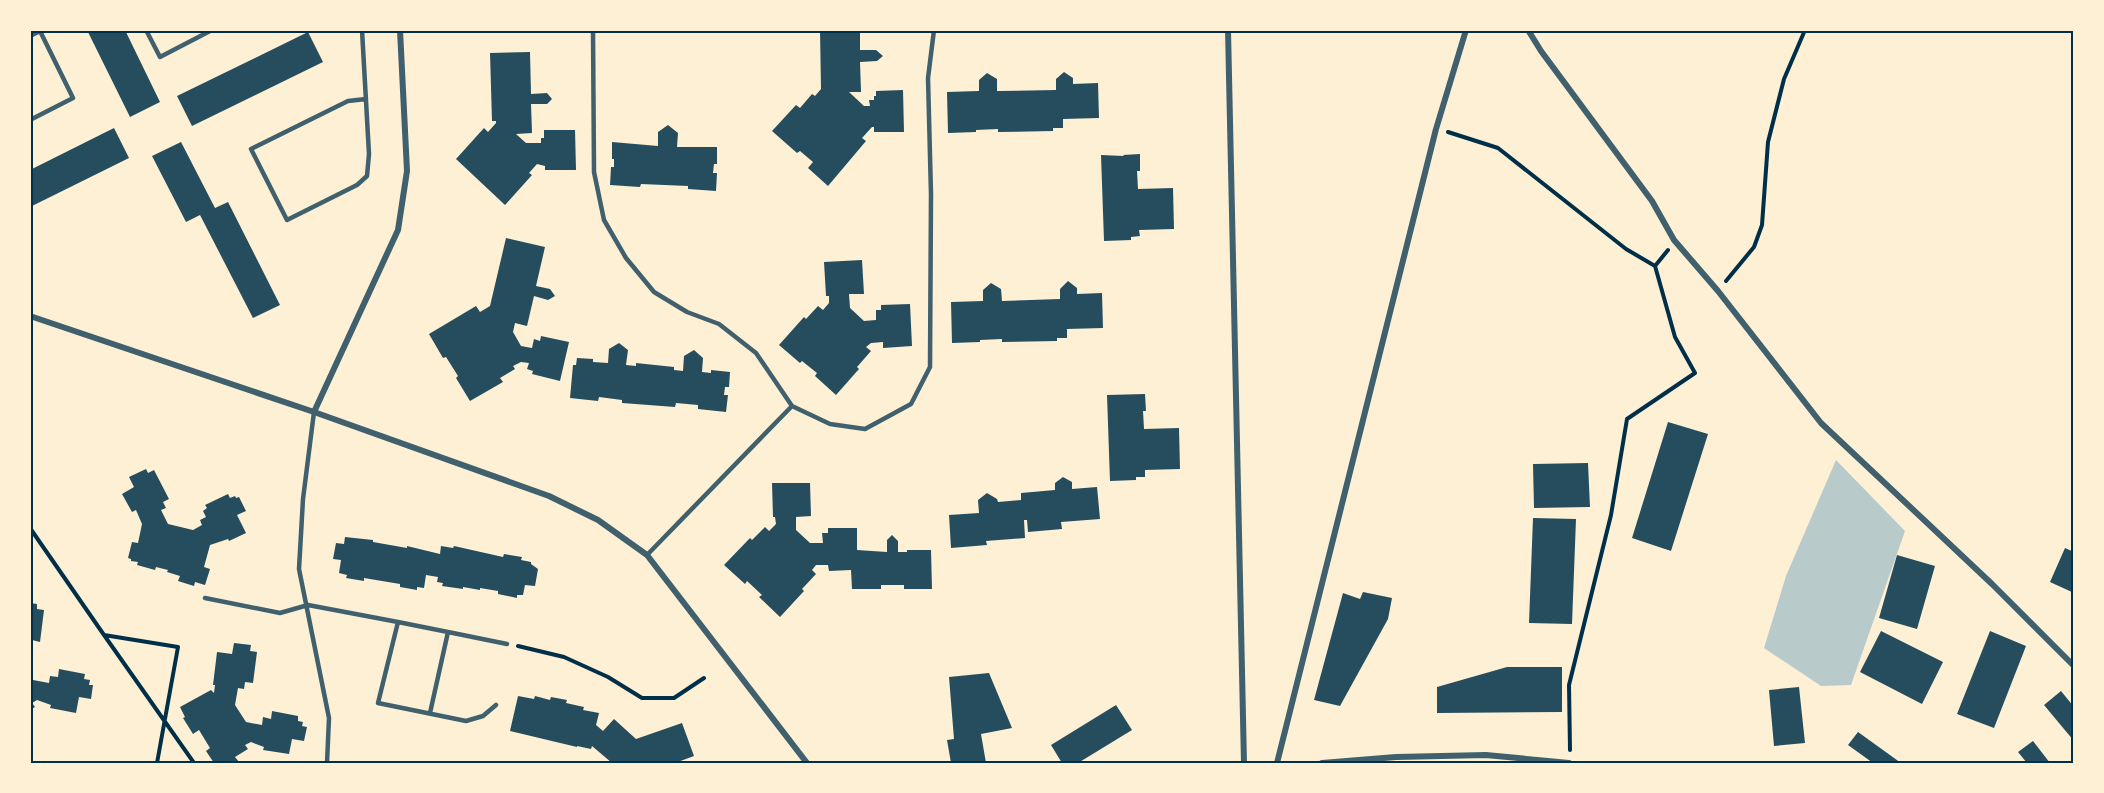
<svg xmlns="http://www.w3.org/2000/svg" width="2104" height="793" font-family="Jost,sans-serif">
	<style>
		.green { fill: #b9caca }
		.building { fill: #264d5e }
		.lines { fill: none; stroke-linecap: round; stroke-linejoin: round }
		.path { stroke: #003049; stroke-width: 4 }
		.service { stroke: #3f606c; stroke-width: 4.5 }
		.minor { stroke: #3f606c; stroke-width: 6 }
		.neatline { fill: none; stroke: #003049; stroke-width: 2 }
	</style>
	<rect width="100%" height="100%" fill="#fdf0d5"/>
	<!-- green -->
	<path class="green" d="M1836 460 1905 531 1851 685 1821 686 1764 648 1786 576Z"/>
	<!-- building -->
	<path class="building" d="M87 30H125L160 102 130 117Z
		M820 30H860V50H876L883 56 877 61 860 62 861 92H849L864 106H870L869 100H874V96H876V91L903 90 904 132H874V127H872L862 138 866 141 828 186 808 168 813 162 800 151 797 153 772 131 796 105 800 108 812 94 815 96 821 89Z
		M308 32 323 62 192 126 177 96Z
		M530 52 531 94 547 93 552 99 547 104H531L532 133 516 134 526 143H541V138H544V130H575L576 170H545V166L537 164 529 173 532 175 505 205 456 159 484 128 488 132 496 123V121H492L490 53Z
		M1064 72 1073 78V84L1098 83 1099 118 1063 119V128H1053V131L998 132V129L976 130V132L948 133 947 92 979 91V80L987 73 997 79V91L1056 90V79Z
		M668 125 678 133 677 147H717V164H714L713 173H717L716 191 688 189V186L641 184 640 187 610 185 611 167H614V159H612V142L658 146V132Z
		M114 128 129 158 30 207V170Z
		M181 142 215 208 228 202 280 305 253 318 200 215 186 222 152 156Z
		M1140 154V171H1137L1138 189 1173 188 1174 229 1139 230 1140 236 1131 237V240L1104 241 1101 155 1124 156 1123 155Z
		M506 238 545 247 536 286 550 289 555 296 548 300 534 296 527 326 515 323 513 332 521 346 532 348 534 339 540 341 541 336 569 342 560 381 532 374 533 371 527 369 529 363 521 362 513 366 515 369 500 378 503 382 470 401 456 378 458 376 446 357 443 358 429 334 476 306 480 312 490 306Z
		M862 260 864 294H849L850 308 864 321 876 320V310H881V305L910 304 912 346 883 348V342L871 343 866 347 871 351 857 367 859 369 836 395 815 376 817 373 802 361 800 363 779 345 804 317 806 319 818 306 823 310 829 303V296H826L824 262Z
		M1068 281 1077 288V294L1102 293 1103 328 1067 329V338H1057V341L1002 342V339L980 340V342L952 343 951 302 983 301V290L991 283 1001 289 1002 301 1060 299V289Z
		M619 343 628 350 626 365 636 366V363L674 367V370L683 371 684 356 694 350 703 358 702 372 711 373V370L730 372 729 387H725L724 395H728L726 412 698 409V405L676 403 675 407 622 403V400L599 397 598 401 570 398 573 365H576L577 358 593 359V362L608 363 609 349Z
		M1145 394 1146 411H1143L1144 429 1179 428 1180 469 1145 470V477H1136V480L1110 481 1107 395Z
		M1668 422 1708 434 1671 551 1632 538Z
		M1588 463 1590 507 1534 508 1533 464Z
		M146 469 148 473 154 470 169 499 163 502 166 508 161 510 168 524 193 530 202 525 200 520 206 517 203 511 207 508 205 505 228 494 230 498 235 496 236 498 239 497 246 511 237 515 246 533 229 541 228 539 210 545 204 567 210 569 205 585 195 582 194 586 178 581 180 576 167 572 168 570 156 567 155 570 137 565 138 562 131 561V559L128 558 132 542 138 543 142 524 136 510 132 512 122 494 134 487 129 477Z
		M1063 477 1072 482V489L1097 487 1100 519 1061 522 1062 529 1028 532 1027 520H1024L1025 538 986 541 987 545 951 548 949 515 979 513 978 500 987 493 997 499 998 502 1021 500V493L1055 490V483Z
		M772 483H810L811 516 796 517V530L810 543H823L822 533H828V528H857V550L887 552V540L892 535 898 541V552H907V550H931L932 589H904V585H881V589H852L851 570 829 571 828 565H816L812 570 816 574 802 589 804 591 780 617 759 597 762 595 747 581 745 584 724 565 750 538 752 540 765 527 769 531 776 524 775 517H773Z
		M1533 518 1576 519 1572 624 1529 623Z
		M345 537 373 540V542L407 548V546L440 554 441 546 453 548 454 546 503 557 504 554 522 557 521 560 531 562V564L538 569 535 586 525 585 523 595H517V598L498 594V591L480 588V590L463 587V589L442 586 443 583 437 582 438 577 426 575 424 588 417 587V590L400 587V584L364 578V581L346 578 347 575 339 573 341 560 333 559 336 543 344 544Z
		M2065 548 2074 552V593L2050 582Z
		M1897 555 1935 566 1917 629 1879 618Z
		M1363 592 1392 598 1388 619 1340 706 1314 700 1343 593 1360 599Z
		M30 603 37 604V609L44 610 40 642 32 640 31 645Z
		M1881 631 1943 662 1922 704 1860 672Z
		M1990 631 2026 646 1994 728 1957 714Z
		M234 643 251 645 250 651 257 652 253 683 245 682 244 689 238 688 235 705 246 722 262 725 263 717 271 719 272 711 298 716V721L303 722 302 726 307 727 304 741 292 739 289 754 263 750 264 747 251 742 245 745 248 749 235 757 239 762 237 763H214L206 751 210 748 199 730 193 734 183 718 185 717 180 707 211 690 214 693 215 685H213L217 652 232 654Z
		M1507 667H1562V712L1437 713V687Z
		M59 669 85 674 84 679 90 680 89 685H93L91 699 79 697 76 713 50 708 51 705 37 700 32 703 35 707 30 710V675L33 680 49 683 50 676 58 677Z
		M989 673 1012 728 981 734 986 763H951L947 740 954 739 949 677Z
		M1799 687 1805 743 1774 746 1769 690Z
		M2061 691 2074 707V741L2044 705Z
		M518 696 534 699 535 696 550 700 551 697 567 700 566 703 584 707 583 710 599 713 596 725 603 731 614 719 636 739 682 723 694 756 675 763H612L592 746 591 749 577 746V747L510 731Z
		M1116 705 1132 730 1078 763H1062L1051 745Z
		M1858 732 1901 763H1873L1848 745Z
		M2033 741 2050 763H2027L2018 752Z"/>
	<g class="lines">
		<!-- path -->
		<path class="path" d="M1448 132 1498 148 1626 249 1655 266 1675 337 1695 373 1627 419 1611 515 1569 685 1570 750
			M1655 266 1668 250
			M1726 281 1754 247 1762 225 1768 142 1784 79 1805 30
			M30 528 104 635 178 647 157 763
			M104 635 194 763
			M518 646 564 657 608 677 642 698H674L704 678"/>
		<!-- service -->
		<path class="service" d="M146 30 160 57 212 30
			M362 30 369 154 367 176 357 185 287 220 251 149 348 101 366 99
			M593 30 594 172 604 220 626 258 654 292 687 312 719 324 756 353 792 406 830 424 865 429 911 404 930 367 931 194 928 78 934 30
			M30 36 40 31 73 98 30 120
			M314 412 303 499 299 569 329 718 327 763
			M647 555 792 406
			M205 598 280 613 308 605 398 622
			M448 632 507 644
			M430 713 448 632 398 622 378 703 466 721 483 716 496 705"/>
		<!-- minor -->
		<path class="minor" d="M1228 30 1244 763
			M1528 30 1541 51 1652 201 1674 240 1718 291 1821 423 1992 584 2074 666
			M30 316 314 412 549 496 598 520 647 555 807 763
			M314 412 398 230 407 171 400 30
			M1277 763 1436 129 1466 30
			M1322 763 1396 757 1486 755 1569 763"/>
	</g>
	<!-- border -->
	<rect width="2104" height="793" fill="none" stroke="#fdf0d5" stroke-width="63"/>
	<rect x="32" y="32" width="2040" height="730" class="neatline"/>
</svg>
